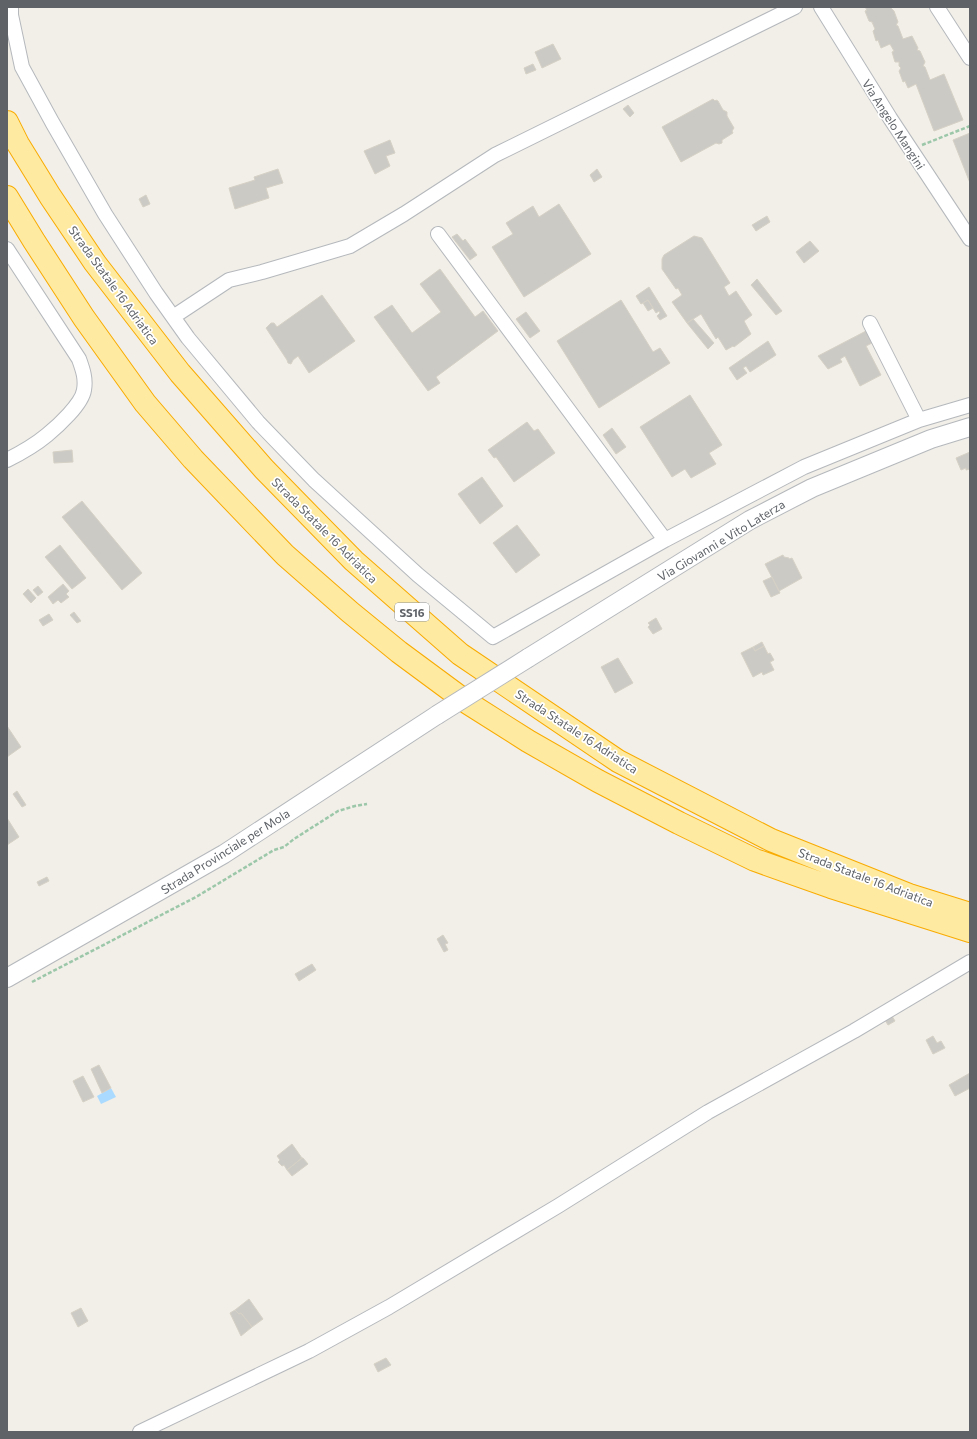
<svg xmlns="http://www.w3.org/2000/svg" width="977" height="1439" font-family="Commissioner,sans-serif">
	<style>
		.water { fill: #aadaff }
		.building { fill: #cccac5; stroke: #d6d1c6 }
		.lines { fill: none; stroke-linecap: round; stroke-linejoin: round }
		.minor-casing { stroke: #b5b8bc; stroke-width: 16 }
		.tertiary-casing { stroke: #b5b8bc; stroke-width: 20 }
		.trunk-casing { stroke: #f9ab00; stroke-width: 24 }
		.path { stroke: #9cc7a9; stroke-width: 2.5; stroke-dasharray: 4 2; stroke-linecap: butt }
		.minor { stroke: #fff; stroke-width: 14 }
		.tertiary { stroke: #fff; stroke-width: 18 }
		.trunk { stroke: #feeaa1; stroke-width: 22 }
		.tertiary-bridge-casing { stroke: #b5b8bc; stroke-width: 20; stroke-linecap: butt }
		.tertiary-bridge { stroke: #fff; stroke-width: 18 }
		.labels { text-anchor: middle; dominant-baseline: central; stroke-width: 3.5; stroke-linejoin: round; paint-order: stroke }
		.shield { fill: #fff; stroke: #8f9295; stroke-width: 1 }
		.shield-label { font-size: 11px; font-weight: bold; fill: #5f6368 }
		.street-label { font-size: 12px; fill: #5f6368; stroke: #fff }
	</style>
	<rect width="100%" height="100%" fill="#f1efe8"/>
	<!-- water -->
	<path class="water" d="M111 1088 116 1097 101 1104 97 1096Z"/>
	<!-- building -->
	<path class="building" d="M865 7H890L894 11 898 22 896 25 898 26 903 39 912 36 918 48 917 50 920 51 925 62 923 66 925 67 930 80 944 74 963 120 934 131 916 84 908 88 905 81 903 82 899 71 901 68 899 66V62H895L892 52 894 51 890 44 881 48 878 40 876 41 873 31 875 29 872 22 869 21 865 11 867 10Z
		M553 44 561 59 542 68 535 52Z
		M533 64 536 70 526 74 524 68Z
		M713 99 715 101 716 100 718 101 723 110 727 112V116L734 128 732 131 733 133 722 140V143L719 144 716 143 681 162 662 127Z
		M628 105 634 113 630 117 623 109Z
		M970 133V183L953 140Z
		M390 140 395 153 386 156 390 166 375 174 364 151Z
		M278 169 283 183 266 188 269 198 235 209 229 188 255 180 254 177Z
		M597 169 602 177 594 182 590 175Z
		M146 195 150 204 143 207 139 199Z
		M559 204 591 254 524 297 492 247 513 234 506 223 533 206 539 217Z
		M767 216 770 222 756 231 752 225Z
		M457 234 463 241 465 239 477 255 470 260 452 237Z
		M694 236 702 238 730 283 724 287 729 296 736 291 752 315 744 321 751 334 734 347 733 346 726 350 718 337 716 339 701 314 687 323 672 302 682 295 678 288 676 289 662 269V259L664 255Z
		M810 241 819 251 804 263 796 252Z
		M440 269 475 317 483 311 498 331 436 377 440 383 428 391 374 317 392 305 412 333 441 312 420 284Z
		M757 279 782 311 776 315 751 285Z
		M649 287 667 316 660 320 657 316 660 313 659 311 656 313 648 300 641 304 636 296Z
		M322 295 355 341 309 373 298 356 293 360 291 364 288 363 287 360 266 328 271 323H274L277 327Z
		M621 300 653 352 660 348 670 363 599 408 557 341Z
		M648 300 653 308 648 311 643 303Z
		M526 312 540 331 530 338 516 319Z
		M693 319 714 343 708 349 687 323Z
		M866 331 872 343 866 346 881 375 860 386 845 356 840 359 842 362 828 369 818 356Z
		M768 341 776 355 750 372 746 366 743 368 747 373 737 380 729 368Z
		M690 395 722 445 709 453 716 464 691 478 685 469 672 477 640 427Z
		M527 422 534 431 538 429 555 453 514 482 496 457 494 458 488 450Z
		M612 428 626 447 616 454 603 435Z
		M72 450 73 462 54 463 53 452Z
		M970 452V469L966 470V468L961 470 956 458Z
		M482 477 503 506 480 524 458 494Z
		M82 501 142 573 122 590 62 517Z
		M517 525 540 555 516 573 493 543Z
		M60 545 86 578 72 589 45 557Z
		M783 555 784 557 789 558V559L792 558 802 578 779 591 765 564Z
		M772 577 780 593 771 597 763 581Z
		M63 584 69 591 66 594 69 597 61 603 58 600 53 604 48 597Z
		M38 586 43 592 38 596 33 590Z
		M28 589 36 598 31 603 23 594Z
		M74 612 81 621 77 623 70 615Z
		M49 614 53 620 43 626 39 620Z
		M656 618 662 629 653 634 648 627 650 625 648 623Z
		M762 642 764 646 755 651 753 647Z
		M764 646 768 654 770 653 774 660 770 662 774 670 763 675 762 672 753 677 741 653 753 647 755 651Z
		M618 658 633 683 615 693 601 667Z
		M7 726 21 747 7 757Z
		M17 791 26 805 22 807 13 794Z
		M7 818 19 837 7 845Z
		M47 877 49 881 39 886 37 882Z
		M443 935 448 943 445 944 448 950 444 952 437 939Z
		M312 964 316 970 299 981 295 974Z
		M892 1016 895 1021 888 1025 885 1020Z
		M933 1036 937 1043 941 1041 945 1048 933 1054 926 1040Z
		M99 1065 111 1088 102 1093 91 1069Z
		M970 1073V1088L955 1096 949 1085Z
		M83 1076 94 1097 83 1102 73 1081Z
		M292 1144 302 1158 287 1170 284 1165 282 1166 278 1162 280 1160 277 1156Z
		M302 1158H303L308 1164 292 1176 287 1170Z
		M249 1299 263 1319 252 1327 241 1313 239 1314 235 1310Z
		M81 1308 88 1321 78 1327 71 1313Z
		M235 1310 239 1314 241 1313 252 1327 241 1336 230 1313Z
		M386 1358 391 1365 378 1372 374 1364Z"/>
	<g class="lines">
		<!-- minor casing -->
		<g class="minor-casing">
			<path id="minor" d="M11 7V15L22 67 52 122 105 214 156 293 188 338 258 422 314 480 418 575 493 637 665 540 804 467 919 420 970 405
				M821 7 890 118 970 239
				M937 7 970 58
				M438 234 665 540
				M7 249 79 359C83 370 86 379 84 390 82 404 58 426 47 435 35 445 21 453 7 460
				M173 317 229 280 262 272 350 246 404 214 495 155 795 7
				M870 323 919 420
				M140 1432 309 1351 389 1307 558 1206 708 1112 854 1031 970 962"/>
		</g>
		<!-- tertiary casing -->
		<g class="tertiary-casing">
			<path id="tertiary" d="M528 658 750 520 812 488 931 439 970 427
				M7 978 224 854 437 715"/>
		</g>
		<!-- trunk casing -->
		<g class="trunk-casing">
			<path id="trunk" d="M7 122 18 144 50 196 95 263 180 373 264 469 354 561 460 654 618 761 771 840 909 895 970 914
				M7 197 34 241 84 318 145 403 193 459 285 555 350 612 399 652 468 703 528 741 598 781 679 823 755 860 831 887 970 931"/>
		</g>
		<!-- path -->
		<path class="path" d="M922 145 970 126
			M32 982 196 897 274 850 284 847 294 839 338 811 355 806 367 804"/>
		<!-- minor -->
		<use href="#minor" class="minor"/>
		<!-- tertiary -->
		<use href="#tertiary" class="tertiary"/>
		<!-- trunk -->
		<use href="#trunk" class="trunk"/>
		<!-- tertiary-bridge casing -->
		<g class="tertiary-bridge-casing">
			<path id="tertiary-bridge" d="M437 715 528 658"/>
		</g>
		<!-- tertiary-bridge -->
		<use href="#tertiary-bridge" class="tertiary-bridge"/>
	</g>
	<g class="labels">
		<!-- shield labels -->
		<rect class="shield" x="395" y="603" width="34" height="18" rx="3"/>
		<g class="shield-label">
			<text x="412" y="612">SS16</text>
		</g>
		<!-- street labels -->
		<g class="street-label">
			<text transform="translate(894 124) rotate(57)">Via Angelo Mangini</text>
			<text transform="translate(114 285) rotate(54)">Strada Statale 16 Adriatica</text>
			<text transform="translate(325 530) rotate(45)">Strada Statale 16 Adriatica</text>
			<text transform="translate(721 540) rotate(-31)">Via Giovanni e Vito Laterza</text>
			<text transform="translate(577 731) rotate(33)">Strada Statale 16 Adriatica</text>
			<text transform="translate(225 851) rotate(-32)">Strada Provinciale per Mola</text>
			<text transform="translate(866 877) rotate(21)">Strada Statale 16 Adriatica</text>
		</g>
	</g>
	<!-- border -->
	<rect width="977" height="1439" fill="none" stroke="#5f6368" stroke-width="16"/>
</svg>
